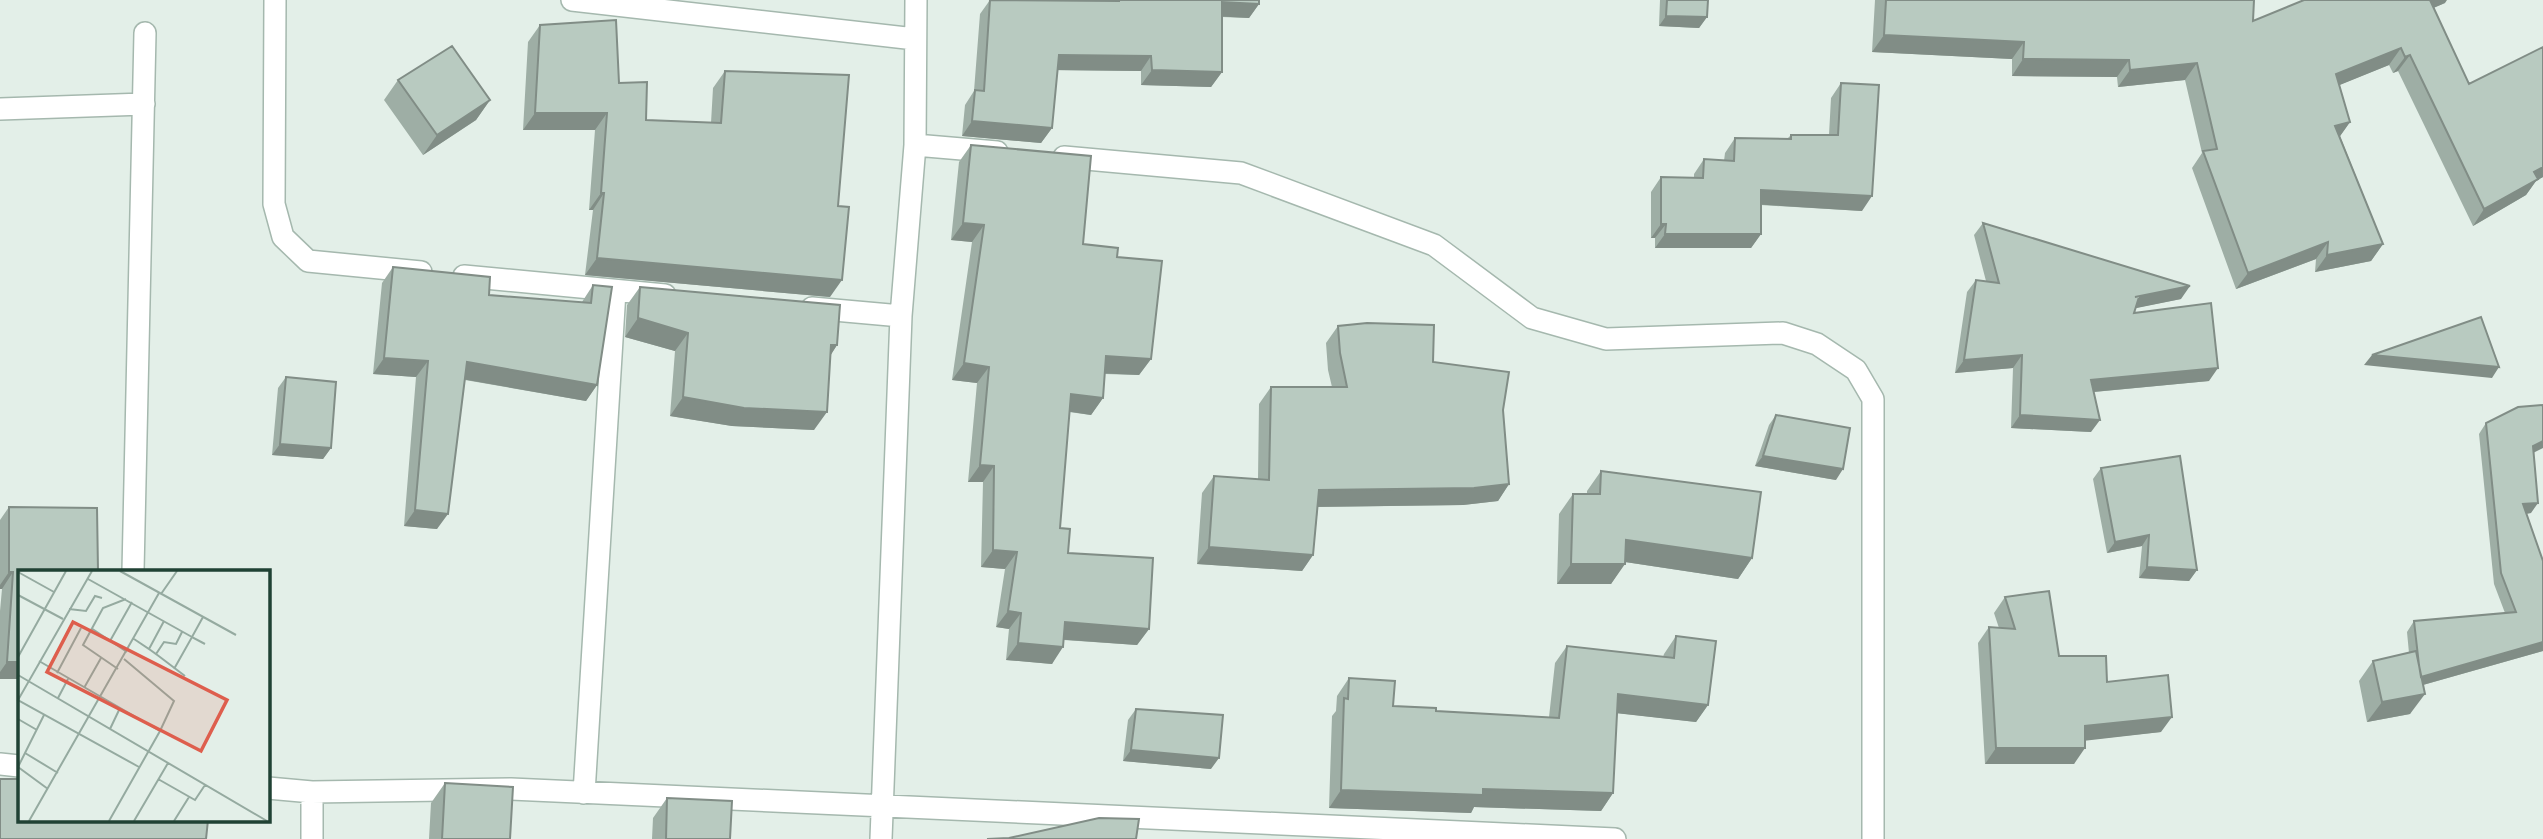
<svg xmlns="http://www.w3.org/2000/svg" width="2543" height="839" font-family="Mulish,sans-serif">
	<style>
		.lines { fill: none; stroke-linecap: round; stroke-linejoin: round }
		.minor-casing { stroke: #a5b8ae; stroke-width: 24 }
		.minor { stroke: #fff; stroke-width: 21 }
		.wall { fill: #9eaea5 }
		.shaded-wall { fill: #818d86 }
		.building { fill: #b8cac0; stroke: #818d86; stroke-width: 2 }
		.inset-road { fill: none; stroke: #95aaa0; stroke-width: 2 }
		.view { fill: #de5e4d; fill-opacity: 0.15; stroke: #de5e4d; stroke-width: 3.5 }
		.inset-edge { fill: none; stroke: #204234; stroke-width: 3.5 }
	</style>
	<rect width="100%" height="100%" fill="#e3efe8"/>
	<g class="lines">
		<!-- minor casing -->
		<g class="minor-casing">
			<path id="minor" d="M275 0 274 204 283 237 308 261 421 272
				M572 0 915 39
				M0 109 144 104
				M915 145 997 152
				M1064 157 1241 173 1434 245 1532 318 1606 339 1783 333 1817 344 1856 370 1873 399V839
				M464 276 665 295
				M812 308 901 316
				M133 571 145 33
				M0 764 19 766
				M268 788 312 792 511 789 1615 839
				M584 793 615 291
				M312 839V792
				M881 839 901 316 915 145 916 0"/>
		</g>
		<!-- minor -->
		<use href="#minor" class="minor"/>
	</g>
	<!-- wall -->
	<path class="wall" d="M990 0 1108 1V0H1259V4L1249 18 1222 17V72L1211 87 1141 85V71L1057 70 1052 128 1041 143 962 136 965 105 974 91 980 14Z
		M1660 0H1708L1707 17 1699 28 1659 26Z
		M1875 0H2254L2253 21 2445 3 2433 8 2469 84 2543 47V177L2536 181 2526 195 2473 226 2398 71 2393 73 2389 65 2339 85 2350 122 2340 136 2383 244 2371 261 2315 272 2316 259 2236 289 2192 168 2202 153 2185 80 2118 87 2117 77 2012 76V59L1872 52Z
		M540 25 619 83 646 120 711 123 713 88 725 71 830 297 585 275 593 210H589L595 130H523L528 42Z
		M398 80 490 100 476 120 423 155 384 100Z
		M1841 83 1862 211 1761 205V234L1751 248H1655V238H1651V192L1661 177 1694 178V174L1704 159 1724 161 1725 153 1735 138 1787 139 1791 135H1829L1831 98Z
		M971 145 1083 244 1117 257 1151 359 1139 375 1105 374 1103 398 1091 415 1069 412 1060 528 1068 553 1149 629 1137 645 1064 640 1052 664 1006 660 1009 629 996 627 1005 569 981 567 983 482H968L977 383 952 380 972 242 951 240 959 162Z
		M1983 223 2181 299 2135 308 2134 313 2209 381 2094 392 2091 432 2011 428 2013 368 1955 373 1967 292 1976 280 1986 281 1974 235Z
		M393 267 489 295 582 302 593 285 597 385 586 401 465 380 437 529 404 526 416 377 373 374 382 283Z
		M640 287 837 345 830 356 814 430 732 426 670 416 675 351 625 337 627 305Z
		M1338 326 1433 362 1503 410 1509 484 1498 501 1463 505 1318 507 1313 555 1302 571 1197 564 1202 493 1214 476 1258 479 1259 404 1271 387H1332L1328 370 1326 343Z
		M286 377 331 448 323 459 272 455 278 388Z
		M1776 415 1836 480 1755 466 1769 425Z
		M2486 423 2533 453 2531 513 2526 514 2543 561V651L2423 685 2410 714 2367 722 2359 681 2373 661 2409 653 2407 632 2414 621 2505 613 2494 584 2479 434Z
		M2101 468 2197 570 2189 581 2139 578 2142 546 2107 553 2093 479Z
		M1601 471 1752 558 1738 579 1625 562 1611 584H1557L1559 514 1573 494H1587V491Z
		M9 507 19 571V679H0V611L2 589H0V520Z
		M2005 597 2059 656 2107 682 2161 732 2085 740 2074 764H1985L1978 643 1989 627 1999 628 1994 613Z
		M1676 636 1708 705 1696 722 1617 713 1613 793 1601 811 1474 807 1471 813 1329 808 1332 716 1336 711 1337 696 1349 678 1393 706 1436 711 1549 717 1555 663 1567 646 1663 657 1664 654Z
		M1136 709 1211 769 1123 761 1128 720Z
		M445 783 510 839H429L431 803Z
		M667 798 730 839H652L653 818Z"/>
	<!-- shaded-wall -->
	<path class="shaded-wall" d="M2427 0H2447L2445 3 2417 15Z
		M1222 2 1259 4 1249 18 1212 16Z
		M1666 16 1707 17 1699 28 1659 26Z
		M1884 35 2024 42 2012 59 1872 52Z
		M2401 48 2389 65 2325 91 2336 74Z
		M1059 55 1151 56 1141 71 1048 70Z
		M2410 55 2398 71 2393 73 2405 57Z
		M2023 59 2129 60 2117 77 2012 76Z
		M2197 63 2185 80 2118 87 2130 70Z
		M1152 70 1222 72 1211 87 1141 85Z
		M490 100 476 120 423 155 437 135Z
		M535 113H607L595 130H523Z
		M972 121 1052 128 1041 143 962 136Z
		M2350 122 2338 139 2335 126Z
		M2543 167V177L2536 181 2526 195 2473 226 2484 209 2534 172Z
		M1761 190 1872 196 1862 211 1751 204Z
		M601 193H604L593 210H589Z
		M963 223 984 225 972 242 951 240Z
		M1661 224H1666L1655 238H1651Z
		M1665 234H1761L1751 248H1655Z
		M2328 242 2316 259 2236 289 2248 273Z
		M2383 244 2371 261 2315 272 2327 255Z
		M597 258 842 280 830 297 585 275Z
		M2190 286 2181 299 2127 310 2135 297Z
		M638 318 688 333 675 351 625 337Z
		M831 345H837L825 364Z
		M2022 355 2013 368 1955 373 1964 360Z
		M2372 355 2499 367 2492 378 2364 365Z
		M1106 356 1151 359 1139 375 1095 373Z
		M384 358 428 361 416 377 373 374Z
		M467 362 597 385 586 401 456 378Z
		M964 363 989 367 977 383 952 380Z
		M2218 368 2209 381 2082 393 2091 380Z
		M1071 394 1103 398 1091 415 1059 410Z
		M683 397 827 412 814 430 732 426 670 416Z
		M2020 415 2100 420 2091 432 2011 428Z
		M2543 441V448L2525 457 2533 446Z
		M280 444 331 448 323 459 272 455Z
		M1763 456 1843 469 1836 480 1755 466Z
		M980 465 994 466 983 482H968Z
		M1509 484 1498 501 1463 505 1308 507 1319 490Z
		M2538 503 2531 513 2515 515 2523 504Z
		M415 510 448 514 437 529 404 526Z
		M2149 535 2142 546 2107 553 2115 542Z
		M1626 540 1752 558 1738 579 1612 560Z
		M1209 547 1313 555 1302 571 1197 564Z
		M993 550 1017 552 1005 569 981 567Z
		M1571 564H1625L1611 584H1557Z
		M2147 567 2197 570 2189 581 2139 578Z
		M9 572H13L2 589H0V585Z
		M1008 611 1021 613 1009 629 996 627Z
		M1065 622 1149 629 1137 645 1054 639Z
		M2543 642V651L2412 688 2420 677Z
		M1018 643 1063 647 1052 664 1006 660Z
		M7 662H19V679H0V672Z
		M1618 694 1708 705 1696 722 1606 712Z
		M2425 694 2410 714 2367 722 2382 702Z
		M2172 717 2161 732 2074 742 2085 726Z
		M1996 748H2085L2074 764H1985Z
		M1131 750 1219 758 1211 769 1123 761Z
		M1483 789 1613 793 1601 811 1474 807 1471 813 1329 808 1341 790Z"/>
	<!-- building -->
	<path class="building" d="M990 0 1119 1V0H1259V4L1222 2V72L1152 70 1151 56 1059 55 1052 128 972 121 975 90 984 91Z
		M1667 0H1708L1707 17 1666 16Z
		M1886 0H2254L2253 21 2304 0H2430L2469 84 2543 47V167L2534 172 2538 179 2484 209 2410 55 2405 57 2401 48 2336 74 2350 122 2335 126 2383 244 2327 255 2328 242 2248 273 2203 151 2217 149 2197 63 2130 70 2129 60 2023 59 2024 42 1884 35Z
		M616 20 619 83 647 82 646 120 721 123 725 71 849 75 838 206 849 207 842 280 597 258 604 193H601L607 113H535L540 25Z
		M452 46 490 100 437 135 398 80Z
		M1841 83 1879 85 1872 196 1761 190V234H1665L1666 224H1661V177L1703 178 1704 159 1734 161 1735 138 1791 139V135H1838Z
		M971 145 1091 156 1083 244 1118 248 1117 257 1162 261 1151 359 1106 356 1103 398 1071 394 1060 528 1070 529 1068 553 1153 558 1149 629 1065 622 1063 647 1018 643 1021 613 1008 611 1017 552 993 550 994 466 980 465 989 367 964 363 984 225 963 223Z
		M1983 223 2190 286 2135 297H2139L2134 313 2211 303 2218 368 2091 380 2100 420 2020 415 2022 355 1964 360 1976 280 1999 283Z
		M393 267 490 277 489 295 591 303 593 285 612 287 597 385 467 362 448 514 415 510 428 361 384 358Z
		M640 287 840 305 837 345H831L827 412 744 408 683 397 688 333 638 318Z
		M2481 317 2499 367 2372 355Z
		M1367 323 1434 325 1433 362 1509 372 1503 410 1509 484 1474 488 1319 490 1313 555 1209 547 1214 476 1269 480 1271 387H1347L1340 353 1338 326Z
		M286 377 336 382 331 448 280 444Z
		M2543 405V441L2533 446 2538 503 2523 504 2543 561V642L2421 677 2419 665 2414 621 2516 612 2501 573 2486 423 2518 407Z
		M1776 415 1850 428 1843 469 1763 456Z
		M2180 456 2197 570 2147 567 2149 535 2115 542 2101 468Z
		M1601 471 1761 492 1752 558 1626 540 1625 564H1571L1573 494H1600Z
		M9 507 97 508 98 571H19V662H7L13 572H9Z
		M2049 591 2059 656H2106L2107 682 2168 675 2172 717 2085 726V748H1996L1989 627 2015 629 2005 597Z
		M1676 636 1716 641 1708 705 1618 694 1613 793 1483 789V795L1341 790 1344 698 1348 699 1349 678 1395 681 1393 706 1436 708V711L1559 718 1567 646 1674 658Z
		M2416 651 2425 694 2382 702 2373 661Z
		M1136 709 1223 715 1219 758 1131 750Z
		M0 779H19V820H208L206 839H0Z
		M445 783 513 787 510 839H442Z
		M667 798 732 801 730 839H666Z
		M1099 818 1139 819 1136 839H987L1009 838Z"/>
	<!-- overview -->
	<g transform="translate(18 570)">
		<rect width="252" height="252" fill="#e3efe8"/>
		<path class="inset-road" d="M74 1 0 130 121 197M102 1 218 65M0 2 36 22M70 9 174 67 185 47M143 24 159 1M0 25 45 49M51 39 68 41 77 26 84 28M73 58 109 82M116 69 131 79 146 51M92 71 114 32M131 79 138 84 146 72 158 74 164 62M138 84 167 106M0 87 48 1M106 89 156 131 142 161M21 91 142 161 91 251M100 99 65 75 85 38 108 29M156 99 174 67 187 74M39 103 63 58M0 105 249 251M66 118 83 88M40 128 50 109M0 149 19 160M92 159 102 138M7 183 40 203M0 197 26 145M0 197 30 219M140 209 177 230 187 215M11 251 141 23M116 251 150 193M156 251 171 227"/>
		<path class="view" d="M55 52 209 130 183 181 29 102Z"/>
		<rect width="252" height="252" class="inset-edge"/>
	</g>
</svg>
